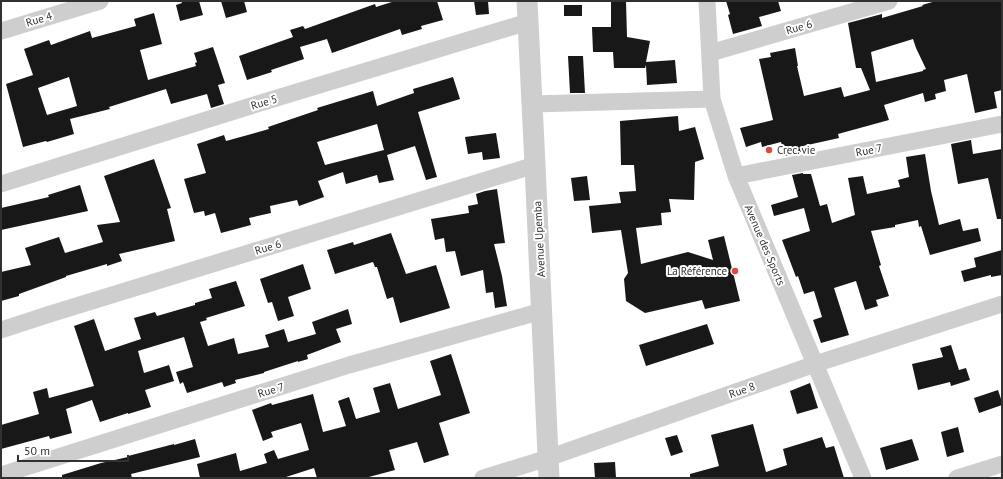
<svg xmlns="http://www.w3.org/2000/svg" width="1003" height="479" font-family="'PT Sans',sans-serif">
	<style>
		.building { fill: #181818; fill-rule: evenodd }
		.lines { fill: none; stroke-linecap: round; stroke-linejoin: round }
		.minor { stroke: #cecece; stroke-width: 17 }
		.tertiary { stroke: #cecece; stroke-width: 21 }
		.poi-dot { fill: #da4b42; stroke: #fff; stroke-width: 1.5 }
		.labels { text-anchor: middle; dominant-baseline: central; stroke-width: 4; stroke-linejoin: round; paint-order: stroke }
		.street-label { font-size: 11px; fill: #313131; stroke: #fff }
		.poi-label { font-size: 11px; fill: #313131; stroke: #fff; text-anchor: start }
	</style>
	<rect width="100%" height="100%" fill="#fff"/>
	<!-- building -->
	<path class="building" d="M181 1H199L203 15 180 21 176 5 182 3Z
		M221 1H244L247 12 226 18Z
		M395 1H437L443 20 421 26 422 29 402 35 400 29 332 53 327 39 300 47 304 59 271 70 272 72 247 80 239 56 293 37 290 30 303 26 305 29 375 4 376 7Z
		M474 1H488L489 14 476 15Z
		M611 1H626L627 37 650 41 646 62 675 60 677 83 647 85 646 65 645 68H614L613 52H593L592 27H611Z
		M726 1H778L781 11 759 17 762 26 733 34 728 15 730 14Z
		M936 1H1002V90L994 92 997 108 975 113 967 74 944 80 946 91 935 94 936 99 925 102 923 93 884 105 889 120 838 134 839 138 803 146 805 151 785 156 781 142 762 147 761 142 746 147 740 128 773 120 759 59 771 57 770 53 795 48 798 66H797L804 96 841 87 844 97 870 90 861 68H856L848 23 882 14V18L923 6 922 5ZM913 39 916 48 926 69 923 70V71L876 82 871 52Z
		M564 5H582V16H564Z
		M154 13 162 44 140 50 148 80 196 66 195 63 197 62 194 53 213 47 225 83 218 85 224 104 211 108 207 94 171 104 166 89 109 107 110 109 70 119 74 134 47 142 46 141 23 147 6 84 33 75 24 49 49 40 51 45 90 31 92 38 136 26 134 19ZM69 77 77 106 47 115 38 88Z
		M568 56H583L585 93H570Z
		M453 77 460 99 418 112 437 177 426 180 415 146 387 155 394 180 379 183 377 175 346 184 343 172 318 181 324 197 299 206 297 200 270 206 271 213 249 218 251 225 221 233 215 213 205 216 204 211 194 213 184 179 206 173 197 144 224 135 226 141 269 129 268 127 318 110 317 108 373 91 377 106 414 93 413 89ZM377 124 384 150 325 165 317 142Z
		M678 116 679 131 695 127 704 159 695 162 694 200 669 199 671 212 661 213 662 225 636 228 641 264 688 252 713 260 708 240 724 236 740 301 705 309 702 300 645 313 626 301 624 279 628 273 621 230 592 233 589 206 621 203 619 192 636 191 634 165H621L620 121Z
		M496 133 500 158 483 160 482 152 468 154 465 137Z
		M971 140 973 154 1002 149V219H997L988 178 958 184 951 144Z
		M925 154 931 191 939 225 960 219 963 231 978 228 981 241 930 255 921 226 919 227 918 220 895 225V227L871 231 881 265 879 266 889 296 876 300 878 306 865 310 856 281 834 288 849 335 821 343 813 320 822 317 814 291 804 294 798 276 796 277 782 240 810 231 804 208 774 216 771 205 798 197 792 175 803 173V174H811L820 206 827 204 832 223 855 215 848 178 863 176 867 194 900 187 898 180 909 177 906 157Z
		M154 159 171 208 167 209 175 241 119 254 122 261 107 266V264L66 276V277L19 294V296L1 301V272L31 265 25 248 59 237 65 253 103 242 97 225 120 222 104 176Z
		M587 176 590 200 574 201 571 178Z
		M80 185 88 211 1 230V208L49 197 48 195Z
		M497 189 505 243 494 244 502 276 507 306 495 308 493 292 486 293 483 270 461 276 455 251 446 252 444 238 435 240 431 219 469 213 468 206 478 204 476 194 485 191Z
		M391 233 406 274 436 265 450 308 400 323 393 297 387 299 377 267H375L373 262 335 274 327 250 353 242 354 245Z
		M1002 250V275L991 277V275L964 282 961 271 976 267 974 258Z
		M303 264 311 289 288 297 294 316 278 321 272 302 268 303 260 279Z
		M236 281 245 306 206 318 207 320 200 322 208 346 234 338 238 354 269 347 265 335 284 329 288 342 316 334 312 322 348 309 352 324 336 329 341 342 307 355 308 359 298 362V361L264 372V373L235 380 236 383 224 387 222 382 187 393 183 382 180 384 176 372 193 367 184 337 138 351 144 373 169 365 174 381 145 390 151 407 128 414V413L100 422 92 400 66 409 72 433 50 439 49 436 1 449V425L39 414 33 392 47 388 49 398 94 386 74 326 94 319 105 351 141 339 134 318 155 312 157 316 195 305V303L212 298 209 289Z
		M707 324 714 344 646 366 639 345Z
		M951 345 959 370 966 368 970 380 951 386 950 382 918 390 912 364 943 357 940 348Z
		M451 354 470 413 439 423 449 455 424 463 417 442 389 450 395 470 365 478H317L314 468 283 478H200L197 464 236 453 240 471 267 463 264 454 274 450 278 459 309 450 301 423 271 432 273 437 263 441 252 410 271 403 272 405 313 394 323 432 346 426 338 401 349 397 356 419 380 412 373 388 390 383 398 409 441 395 430 361Z
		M810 383 818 408 797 414 790 391Z
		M998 390 1002 402V405L979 413 974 398Z
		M753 424 766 472 787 465 783 449 806 442 822 437 826 448 834 446 844 478H690V474L719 466 711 435Z
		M958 427 964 452 947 457 941 432Z
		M677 435 683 452 671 456 665 438Z
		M195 439 200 457 131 474 132 478H62V475L101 463 128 457V456L174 444V445Z
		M912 439 919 460 886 470 880 448Z
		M615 462 616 478H595L594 463Z"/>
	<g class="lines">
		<!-- minor -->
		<path class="minor" d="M707 1 712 99 736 176 863 478
			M1 31 100 1
			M710 53 889 1
			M533 104 712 99
			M736 176 1002 124
			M1 184 257 104 528 22
			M1 330 50 314 535 165
			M1 475 349 365 542 311
			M483 478 548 458 815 364 1002 304
			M957 478 1002 464"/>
		<!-- tertiary -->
		<path class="tertiary" d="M527 1 535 165 549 478"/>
	</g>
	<!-- markers -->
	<g class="poi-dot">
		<circle cx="769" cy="150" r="4"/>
		<circle cx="735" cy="271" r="4"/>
	</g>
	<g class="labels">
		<!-- street labels -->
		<g class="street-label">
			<text transform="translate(39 19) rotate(-17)">Rue 4</text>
			<text transform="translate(799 27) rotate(-16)">Rue 6</text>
			<text transform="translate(264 102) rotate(-17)">Rue 5</text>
			<text transform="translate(869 150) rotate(-11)">Rue 7</text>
			<text transform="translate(539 239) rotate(-93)">Avenue Upemba</text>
			<text transform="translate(765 245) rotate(67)">Avenue des Sports</text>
			<text transform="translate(268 247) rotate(-17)">Rue 6</text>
			<text transform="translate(271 390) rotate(-17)">Rue 7</text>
			<text transform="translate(742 390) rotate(-19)">Rue 8</text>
		</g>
		<!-- poi labels -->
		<g class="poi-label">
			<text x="777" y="150">Crec. vie</text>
			<text x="727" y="271" text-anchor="end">La Référence</text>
		</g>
	</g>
	<!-- border -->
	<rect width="1003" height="479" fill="none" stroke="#313131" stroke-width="4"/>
	<!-- scale -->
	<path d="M18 455v6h110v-6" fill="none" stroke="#313131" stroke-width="2"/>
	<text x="24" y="455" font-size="12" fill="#313131" stroke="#ffffff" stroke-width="3" paint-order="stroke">50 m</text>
</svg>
